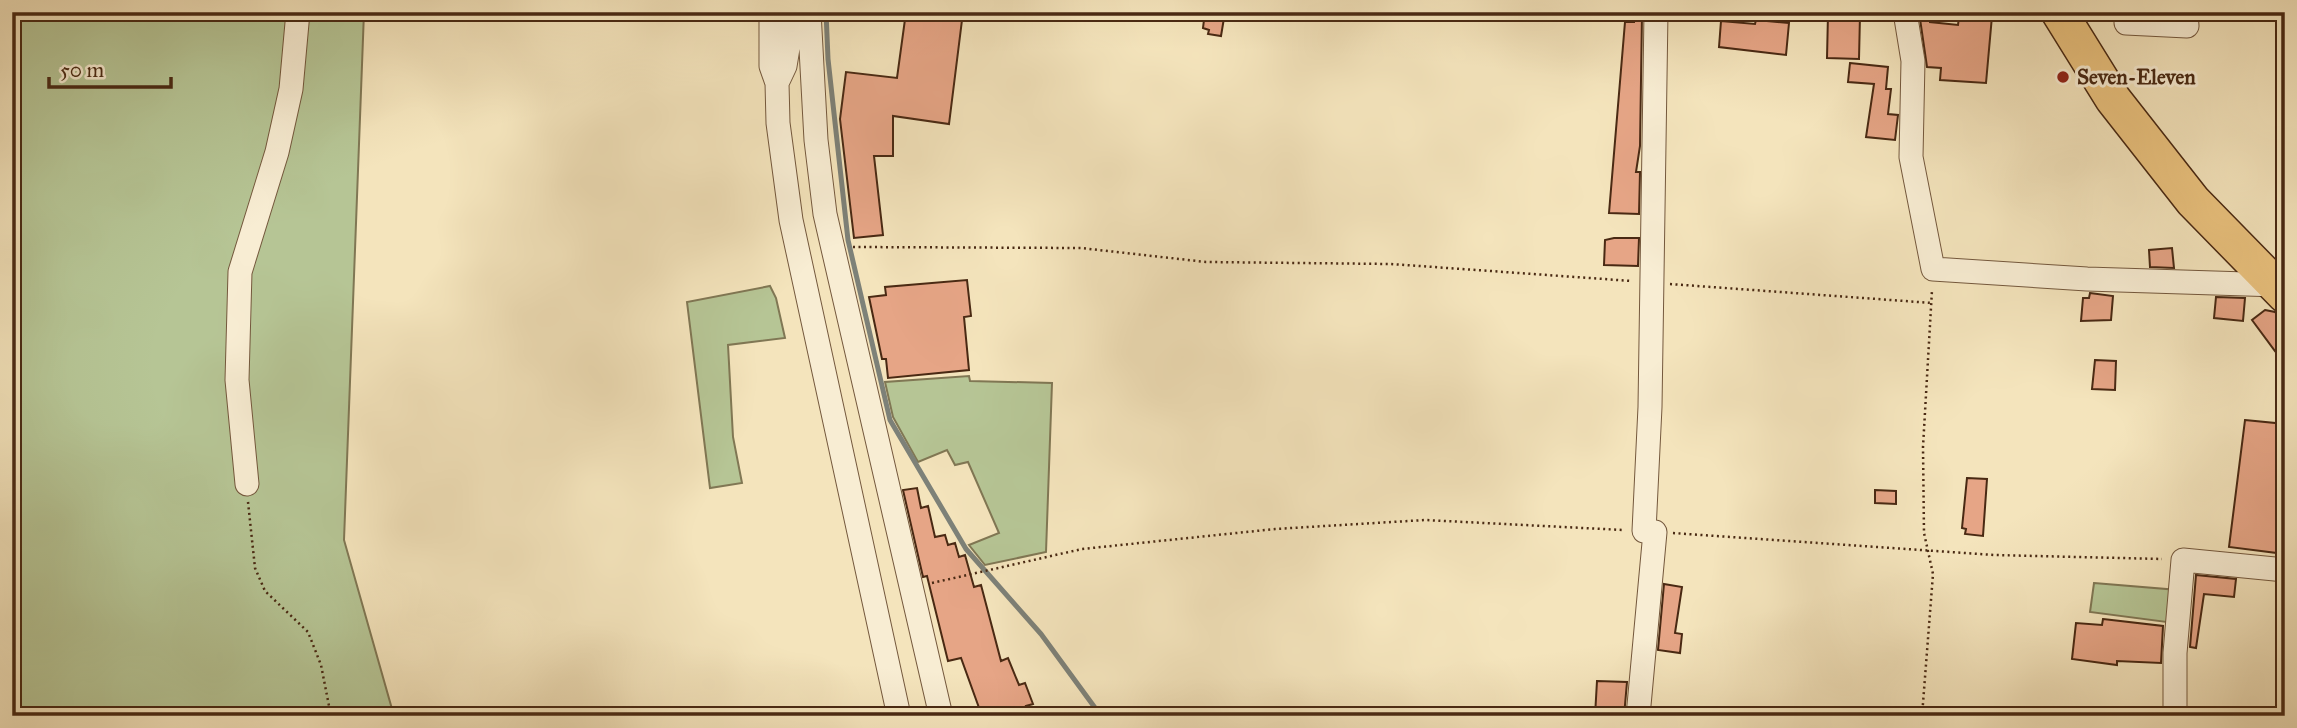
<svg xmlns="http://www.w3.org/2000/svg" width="2297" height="728" font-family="'IM FELL Great Primer',serif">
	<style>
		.green { fill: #b6c595; stroke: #807754; stroke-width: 2 }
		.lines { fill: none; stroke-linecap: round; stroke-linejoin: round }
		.stream { stroke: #7d8178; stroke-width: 5 }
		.building { fill: #e6a586; stroke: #492913; stroke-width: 2 }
		.minor-casing { stroke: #74583d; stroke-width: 25 }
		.highway-casing { stroke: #492913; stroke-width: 38 }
		.path { stroke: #492913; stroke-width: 2.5; stroke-dasharray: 2 3.5; stroke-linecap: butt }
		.minor { stroke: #f8edd3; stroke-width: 23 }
		.highway { stroke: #eac27e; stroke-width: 35 }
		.poi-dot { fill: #8f2418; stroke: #f8edd3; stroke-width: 2.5 }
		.labels { text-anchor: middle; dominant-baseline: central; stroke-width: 6; stroke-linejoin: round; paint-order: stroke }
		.poi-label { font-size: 21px; font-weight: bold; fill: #492913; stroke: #f8edd3; text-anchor: start }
	</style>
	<rect width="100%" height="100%" fill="#f4e4bc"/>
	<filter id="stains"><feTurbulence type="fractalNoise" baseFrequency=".00286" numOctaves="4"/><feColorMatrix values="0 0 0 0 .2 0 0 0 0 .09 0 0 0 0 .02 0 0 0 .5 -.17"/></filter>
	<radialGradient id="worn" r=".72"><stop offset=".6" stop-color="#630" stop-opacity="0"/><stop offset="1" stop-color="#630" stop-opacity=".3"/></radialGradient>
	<!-- green -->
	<path class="green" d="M12 12H364L344 540 394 716H12Z
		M770 286 776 298 785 338 728 345 733 437 742 483 710 488 687 302Z
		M969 376 970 381 1052 383 1046 552 985 565 969 545 999 533 968 462 955 465 947 450 918 462 893 417 885 382Z
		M2094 583 2178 590 2174 623 2090 612Z"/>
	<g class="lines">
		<!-- stream -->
		<path class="stream" d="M826 12 828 59 848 240 890 420 966 549 1041 634 1101 716"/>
	</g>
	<!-- building -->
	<path class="building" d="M906 12H963L949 124 893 116V156H874L883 235 854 238 840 119 846 72 897 78Z
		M1205 12H1225L1221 36 1208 34 1209 30 1203 28Z
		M1919 12H1930V22L1958 25 1959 17 1992 16 1986 83 1940 80 1941 68 1927 67Z
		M1828 14 1860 15 1859 59 1827 58Z
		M1634 15H1642L1640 146 1636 172H1640L1639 214 1609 213 1625 22H1634Z
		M1756 20 1789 23 1786 55 1719 47 1721 21 1755 24Z
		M1850 63 1888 67 1886 89H1891L1888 114 1898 115 1895 140 1866 137 1874 84 1848 82Z
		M1614 238H1639L1638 266 1604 265 1605 240Z
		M2172 248 2174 268 2150 267 2149 250Z
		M967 280 971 316 964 317 969 370 888 378 886 359H882L869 297 886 295 885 287Z
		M2090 293 2113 296 2111 320 2081 321 2083 298H2089Z
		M2216 297 2245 298 2243 321 2214 318Z
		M2265 310 2275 312 2285 325V344L2275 351 2252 320Z
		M2095 360 2116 361 2115 390 2092 389Z
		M2245 420 2285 424V554L2229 547Z
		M1967 478 1987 479 1983 536 1965 534 1966 529 1962 528Z
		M917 488 921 508 928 506 935 537 945 535 948 545 955 543 959 557 965 555 974 587 981 585 1001 661 1008 658 1019 685 1025 683 1033 704 1026 706 1030 716H982L961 658 948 661 927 576 923 577 903 490Z
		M1875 490 1896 491V504L1875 503Z
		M2196 575 2236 579 2234 597 2204 594 2196 648 2190 647Z
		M1664 584 1682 587 1675 633 1682 634 1680 653 1658 650Z
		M2103 619 2163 626 2161 663 2117 661V665L2072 659 2076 623 2102 625Z
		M1597 681 1627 682 1624 716H1595Z"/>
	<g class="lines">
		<!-- minor casing -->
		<g class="minor-casing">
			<path id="minor" d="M771 12V66L777 83 778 123 791 220 899 716
				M809 12 816 140 825 214 941 716
				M1905 12 1913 61 1911 157 1933 269 2087 279 2278 285
				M2126 23 2187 26 2186 12
				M777 83 785 66 794 12
				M247 484 237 380 240 272 277 152 291 89 298 12
				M1638 716 1655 532 1644 531 1650 407 1656 12
				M2175 716V653L2183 560 2285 570"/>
		</g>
		<!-- highway casing -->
		<g class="highway-casing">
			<path id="highway" d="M2059 12 2113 99 2193 201 2285 295"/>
		</g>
		<!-- path -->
		<path class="path" d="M853 247 1081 248 1206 262 1391 264 1632 281
			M1670 284 1932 303
			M248 502 255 568 265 591 308 632 321 665 331 716
			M1673 533 1994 555 2162 559
			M932 583 1082 549 1275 529 1425 520 1623 530
			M1922 716 1933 574 1924 533 1923 447 1932 290"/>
		<!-- minor -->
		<use href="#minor" class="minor"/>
		<!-- highway -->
		<use href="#highway" class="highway"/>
	</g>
	<!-- markers -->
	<circle class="poi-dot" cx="2063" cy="77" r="7"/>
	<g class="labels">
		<!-- poi labels -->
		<g class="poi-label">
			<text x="2077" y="77">Seven-Eleven</text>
		</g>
	</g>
	<!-- margin -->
	<rect width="2297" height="728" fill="none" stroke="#f4e4bc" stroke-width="42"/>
	<rect x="14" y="14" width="2269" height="700" fill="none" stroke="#492913" stroke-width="3.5"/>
	<rect x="21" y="21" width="2255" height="686" fill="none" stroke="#492913" stroke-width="2"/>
	<!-- scale -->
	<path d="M49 77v10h122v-10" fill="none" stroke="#492913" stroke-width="3.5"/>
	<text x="60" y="77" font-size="21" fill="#492913" stroke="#f8edd3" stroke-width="5" paint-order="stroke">50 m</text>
	<rect width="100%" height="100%" filter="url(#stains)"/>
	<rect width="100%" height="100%" fill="url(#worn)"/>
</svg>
